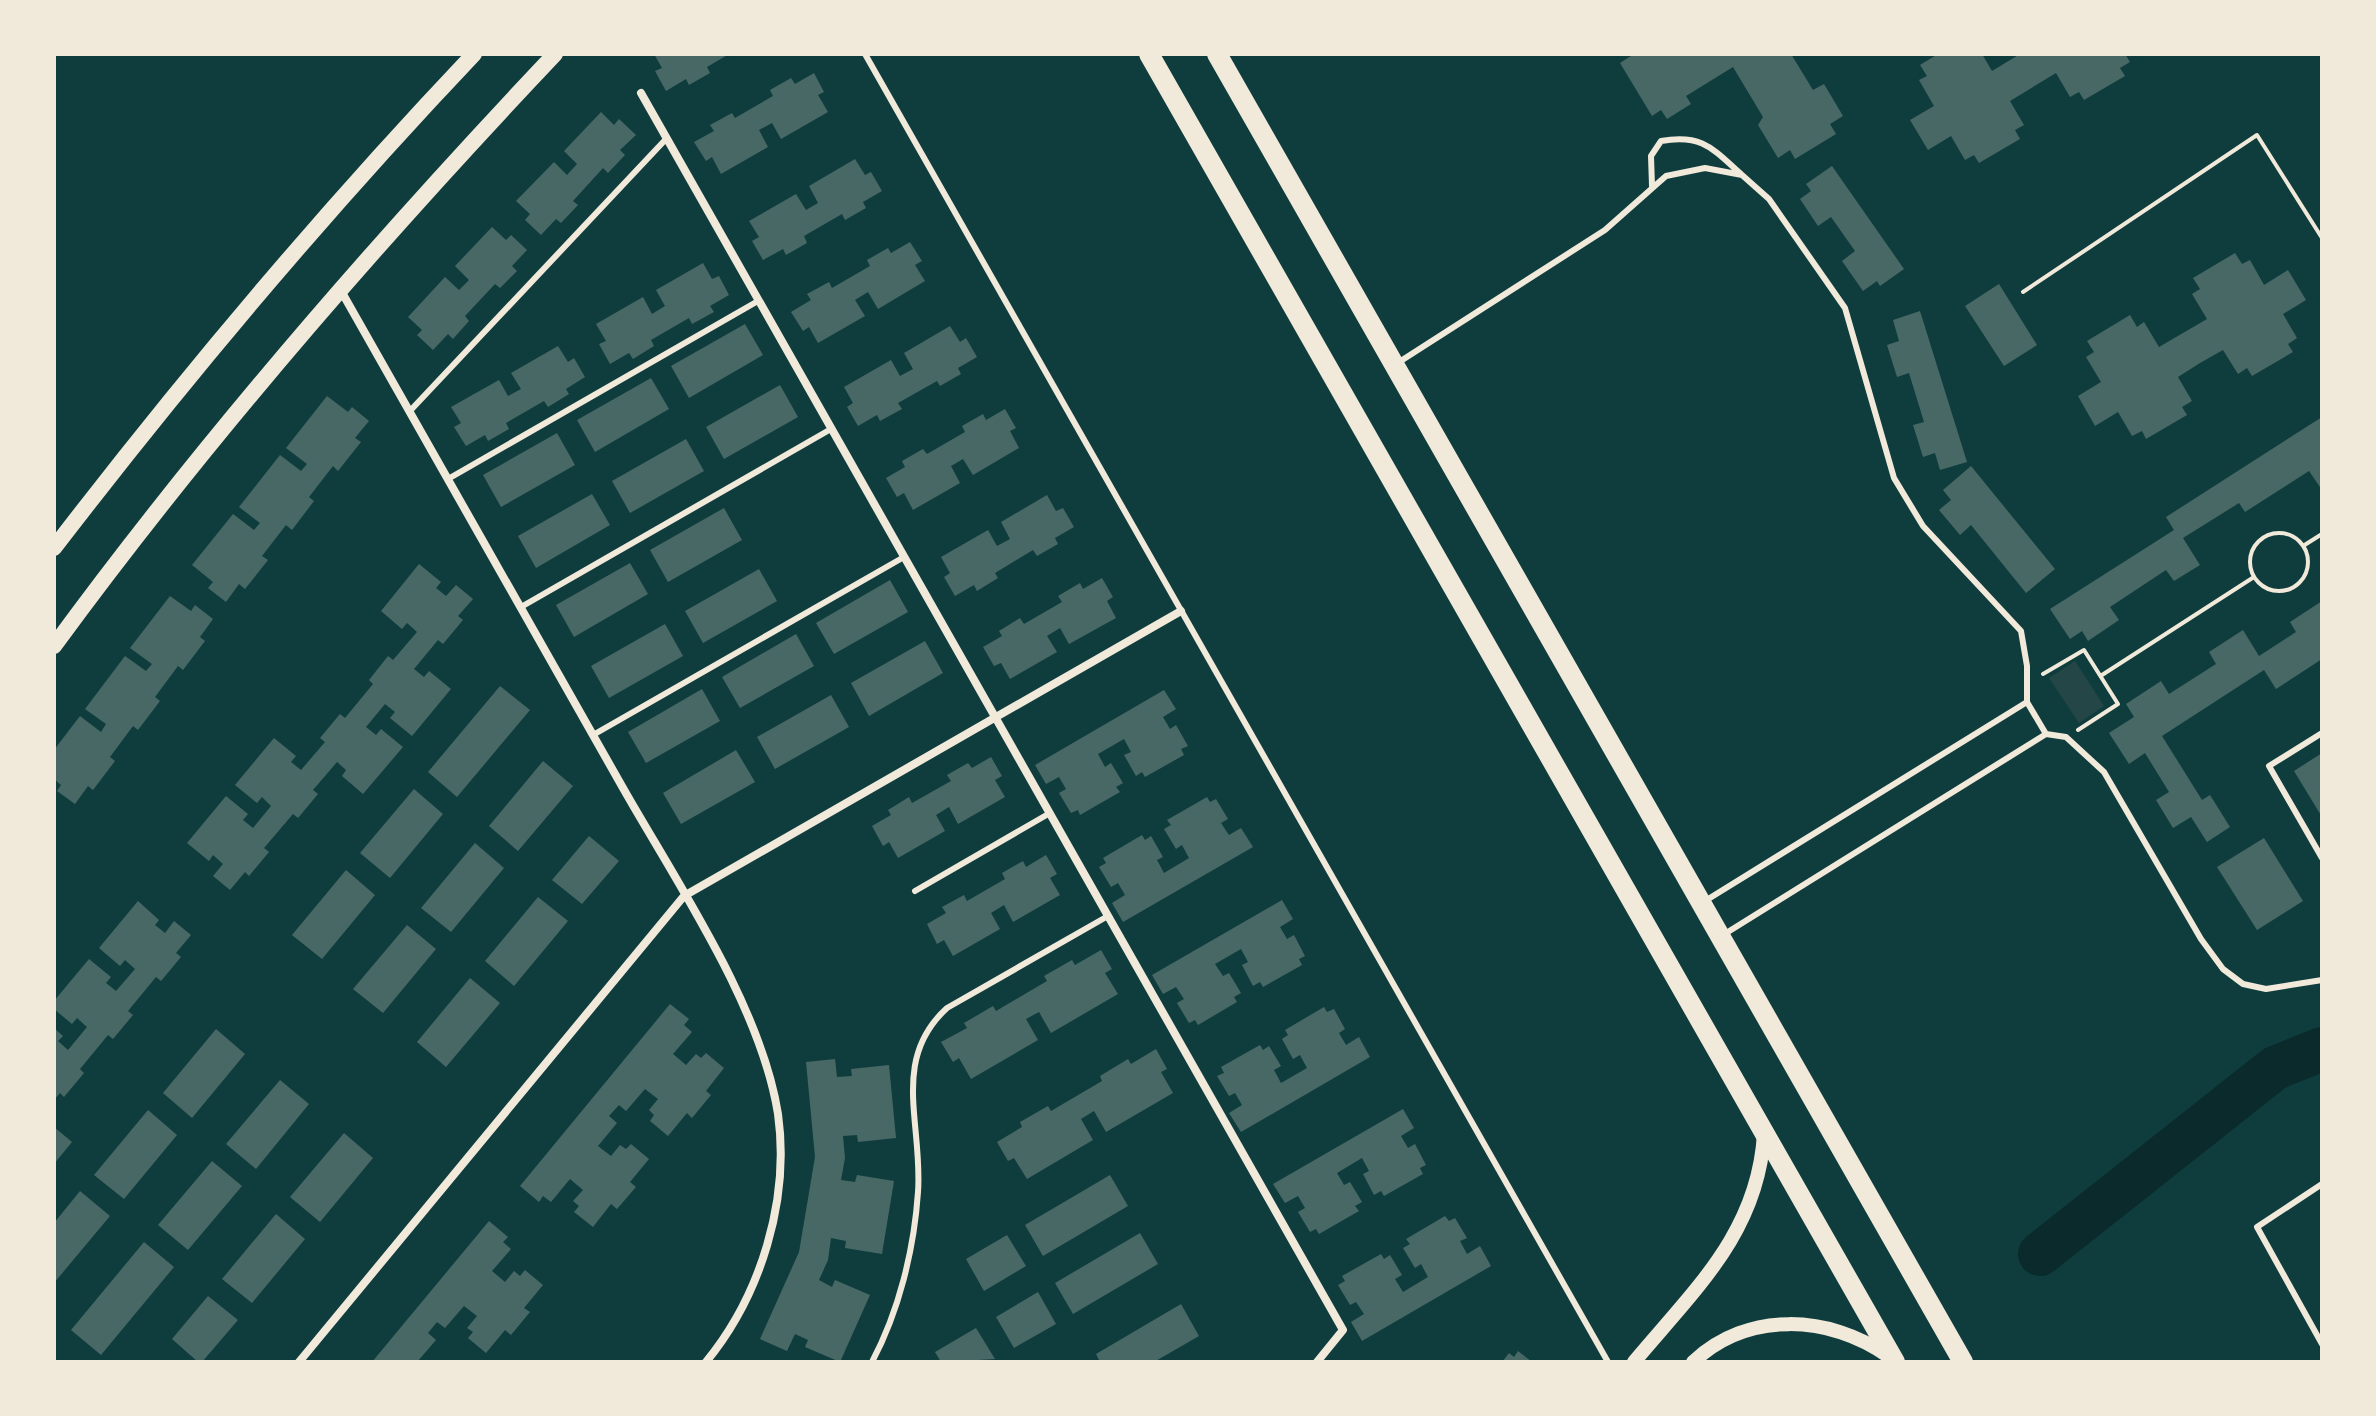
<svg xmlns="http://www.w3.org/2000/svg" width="2376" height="1416" font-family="Arial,sans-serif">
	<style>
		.green { fill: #244646 }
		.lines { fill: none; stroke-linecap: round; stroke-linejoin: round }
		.river { stroke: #0a2a2b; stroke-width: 44 }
		.building { fill: #486865 }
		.path { stroke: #f1e9da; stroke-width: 4 }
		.service { stroke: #f1e9da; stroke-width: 6 }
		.minor { stroke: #f1e9da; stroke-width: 8 }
		.tertiary { stroke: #f1e9da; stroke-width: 14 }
		.secondary { stroke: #f1e9da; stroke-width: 16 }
		.primary { stroke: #f1e9da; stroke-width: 20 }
	</style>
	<rect width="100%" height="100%" fill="#0f3d3e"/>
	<!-- green -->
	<path class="green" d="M2075 661 2104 706 2079 723 2049 678Z"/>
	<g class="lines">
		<!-- river -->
		<path class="river" d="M2040 1254 2275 1068 2322 1049"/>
	</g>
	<!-- building -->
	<path class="building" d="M654 54H729L707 67 710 73 689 85 686 79 666 91 655 71 662 68Z
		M1634 54H1791L1813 90 1824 84 1843 116 1830 124 1836 134 1795 159 1790 150 1778 158 1758 125 1763 117 1733 67 1686 96 1691 104 1667 119 1661 110 1652 116 1620 63Z
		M1938 54H1982L1992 71 2020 54H2125L2130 62 2120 68 2125 76 2084 100 2079 92 2070 97 2056 73 2010 101 2024 125 2015 130 2020 139 1979 163 1974 155 1965 160 1951 136 1928 150 1910 120 1934 106 1919 80 1927 76 1920 65Z
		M814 73 824 92 818 95 828 112 781 139 772 123 759 130 768 147 721 174 712 157 706 161 694 142 714 131 710 125 732 113 735 118 773 96 770 90 791 78 795 84Z
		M601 112 614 125 619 119 636 135 620 150 625 155 608 173 603 168 573 201 578 205 561 223 556 219 541 235 525 220 530 214 516 201 554 162 567 175 577 164 564 151Z
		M855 159 865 175 871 172 882 191 863 202 866 208 845 220 842 214 804 236 807 243 786 255 783 249 763 260 752 241 759 237 749 221 796 194 806 210 818 203 809 186Z
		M1832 166 1904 269 1880 286 1877 281 1863 291 1842 261 1855 251 1831 217 1818 226 1800 199 1811 191 1806 184Z
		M492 227 506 240 511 235 527 250 512 266 517 271 500 288 495 284 465 316 469 321 453 339 448 334 433 350 417 335 422 330 408 317 445 277 459 290 469 280 455 266Z
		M910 242 922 261 915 265 925 281 878 309 868 292 855 300 865 316 818 343 809 327 803 331 791 312 811 300 807 294 829 282 832 288 870 266 867 260 888 248 891 253Z
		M2235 253 2242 264 2250 260 2264 285 2288 270 2306 300 2283 314 2297 338 2288 344 2293 352 2252 376 2247 368 2238 374 2223 350 2200 363 2178 377 2192 401 2182 407 2187 415 2146 439 2142 431 2132 436 2118 412 2095 426 2078 396 2101 382 2086 357 2094 352 2087 341 2130 315 2137 327 2144 322 2159 347 2207 319 2192 294 2200 289 2193 278Z
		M703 263 712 279 719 276 729 295 710 306 714 312 692 324 689 318 651 340 654 346 633 359 629 353 610 364 599 344 606 341 596 324 643 297 652 314 665 306 656 290Z
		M1999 284 2037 345 2004 366 1965 306Z
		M1920 311 1967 462 1940 470 1935 453 1923 457 1913 425 1924 422 1909 373 1897 377 1887 345 1899 341 1893 320Z
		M745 324 763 355 689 398 671 366Z
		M950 326 960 342 966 338 977 357 958 368 961 374 940 386 937 381 898 403 902 409 880 421 877 415 858 426 847 407 853 403 844 387 891 360 900 376 913 369 904 353Z
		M558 346 568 362 574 358 585 377 566 389 569 394 548 407 544 401 506 423 509 429 488 441 485 435 466 446 454 427 461 423 451 407 499 380 508 396 521 389 511 373Z
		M651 378 669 409 595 452 577 420Z
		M780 385 798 417 724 459 706 427Z
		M327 396 348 412 352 407 369 421 355 438 361 442 338 471 333 466 309 497 314 501 292 530 286 525 262 556 268 560 245 589 239 584 226 602 208 588 213 582 192 565 233 514 254 530 260 523 239 507 280 455 301 471 307 464 286 448Z
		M1005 409 1016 428 1010 431 1019 448 973 475 963 459 951 466 960 483 913 510 904 493 897 497 886 478 905 467 902 461 923 449 927 454 965 432 962 426 983 414 986 420Z
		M2322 417V490L2309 471 2245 512 2239 503 2183 538 2200 565 2174 581 2166 570 2110 607 2119 620 2088 641 2082 631 2070 639 2050 609 2174 530 2166 517Z
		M557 433 575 465 501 507 483 475Z
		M686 439 704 471 630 513 612 481Z
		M1971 466 2055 569 2026 593 1971 525 1960 535 1939 510 1951 500 1943 490Z
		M592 494 610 525 536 568 518 536Z
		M1047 495 1056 511 1063 508 1074 527 1055 538 1058 544 1037 556 1033 550 995 573 998 578 977 591 974 585 955 596 944 577 950 573 941 557 988 530 997 546 1010 539 1001 522Z
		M724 508 742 540 668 582 650 550Z
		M630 563 648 594 574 637 556 605Z
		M419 564 441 582 436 588 446 596 456 585 473 599 458 616 463 620 443 644 438 640 414 669 424 677 429 671 451 689 412 736 390 718 395 712 385 704 366 727 376 735 381 729 403 747 363 794 342 776 346 770 337 762 313 790 318 794 298 818 293 814 264 848 269 852 249 876 245 872 230 890 213 876 223 864 213 855 209 861 187 843 226 796 248 814 243 820 253 828 271 806 262 797 257 803 235 785 274 738 296 756 291 762 301 770 325 742 320 738 340 714 345 718 373 684 369 680 388 656 393 660 417 632 407 623 402 629 381 611Z
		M759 569 777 601 703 643 685 611Z
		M1102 578 1113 597 1107 601 1116 618 1069 644 1060 628 1047 636 1057 652 1010 679 1001 663 994 666 983 647 1002 636 999 631 1020 618 1024 624 1062 602 1058 596 1080 583 1083 589Z
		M890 580 908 612 834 654 816 623Z
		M170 596 191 611 195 605 213 619 200 637 205 641 183 670 178 666 155 697 160 701 138 730 133 726 110 757 115 761 93 790 88 786 75 804 57 791 61 785 54 779V750L80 716 101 732 106 724 85 709 125 656 146 671 152 664 130 648Z
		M2322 601V659L2276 689 2264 670 2162 736 2202 800 2210 795 2230 827 2207 842 2191 817 2173 828 2156 800 2169 792 2145 753 2129 764 2109 733 2134 717 2126 704 2161 681 2169 694 2216 664 2209 652 2243 630 2259 656 2296 632 2290 622Z
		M665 624 683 656 609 698 591 666Z
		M796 634 814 666 740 708 722 677Z
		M925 641 943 673 869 716 851 683Z
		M500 686 530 710 457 797 428 772Z
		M702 689 720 721 646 763 628 732Z
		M1164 690 1176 709 1163 717 1170 729 1176 725 1188 746 1181 749 1184 755 1145 777 1142 772 1136 776 1124 755 1131 752 1124 739 1098 754 1105 767 1111 763 1123 783 1116 787 1120 792 1080 815 1078 810 1071 813 1059 793 1066 789 1059 777 1046 784 1035 765Z
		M831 695 849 727 775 769 757 737Z
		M736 750 755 782 681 824 663 793Z
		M2322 753V817L2294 771Z
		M991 757 1002 776 995 780 1005 797 958 824 949 807 936 815 945 831 898 858 889 842 883 846 872 826 891 815 888 810 909 797 912 803 951 781 947 775 968 763 972 768Z
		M543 761 573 786 518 851 489 826Z
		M414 789 443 814 390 878 360 853Z
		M1207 797 1210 802 1216 799 1228 819 1221 823 1229 835 1241 828 1253 847 1123 922 1112 903 1125 895 1118 883 1111 887 1099 867 1106 863 1103 858 1142 835 1145 840 1151 836 1163 857 1157 860 1164 873 1189 858 1182 845 1176 849 1164 829 1171 825 1167 820Z
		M589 836 619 861 582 904 552 880Z
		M2264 838 2303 901 2257 930 2217 867Z
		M475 843 504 868 451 932 421 908Z
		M1046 855 1057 874 1050 878 1060 895 1013 922 1004 905 991 913 1000 929 953 956 944 940 937 944 927 924 946 913 942 907 964 895 967 901 1005 879 1002 873 1023 861 1026 867Z
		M346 870 375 895 322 959 292 935Z
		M538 897 568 921 514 986 485 961Z
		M1282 900 1293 919 1280 927 1287 939 1294 935 1305 956 1299 959 1302 965 1263 987 1260 982 1253 986 1242 965 1248 962 1241 949 1215 964 1223 976 1229 973 1241 993 1234 997 1237 1002 1198 1025 1195 1020 1189 1023 1177 1003 1184 999 1176 987 1163 994 1152 975Z
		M138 901 159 920 155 925 165 933 174 921 191 935 176 953 181 957 161 981 156 977 128 1011 133 1015 113 1039 108 1035 80 1069 84 1073 64 1097 60 1093 54 1100V1028L63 1036 58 1041 68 1050 87 1027 77 1018 72 1024 54 1009V1001L89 959 111 977 106 983 116 991 135 969 125 960 120 966 99 948Z
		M407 925 436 949 383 1013 353 989Z
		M1101 950 1112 969 1105 973 1118 994 1051 1033 1039 1012 1026 1019 1038 1040 971 1079 959 1058 953 1062 941 1042 967 1028 964 1023 993 1006 996 1011 1047 981 1044 976 1072 960 1075 965Z
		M470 978 500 1003 446 1067 417 1042Z
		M670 1004 689 1019 684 1025 692 1032 673 1054 686 1065 696 1054 701 1058 706 1053 724 1068 706 1091 711 1095 692 1118 687 1113 668 1136 650 1121 654 1115 649 1110 658 1099 645 1089 626 1111 619 1105 609 1116 617 1123 598 1146 611 1156 620 1145 626 1149 631 1144 649 1159 630 1182 636 1187 617 1209 611 1204 593 1227 574 1212 579 1206 573 1201 583 1190 570 1179 551 1202 543 1196 539 1202 520 1186Z
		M1324 1007 1327 1012 1334 1009 1345 1029 1339 1033 1346 1045 1359 1037 1370 1057 1241 1132 1229 1113 1242 1105 1235 1093 1229 1096 1217 1076 1224 1073 1221 1067 1260 1045 1263 1050 1269 1046 1281 1066 1274 1070 1281 1083 1307 1068 1300 1055 1293 1059 1282 1039 1288 1035 1285 1030Z
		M216 1029 245 1054 192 1118 163 1093Z
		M1156 1049 1167 1069 1161 1072 1173 1093 1106 1132 1094 1111 1081 1119 1093 1140 1027 1179 1014 1158 1008 1161 997 1142 1022 1127 1020 1122 1048 1106 1051 1111 1102 1081 1100 1076 1128 1059 1131 1064Z
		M835 1059 837 1077 852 1076 851 1069 889 1065 896 1138 858 1142 857 1135 843 1136 845 1158 841 1180 855 1182 857 1175 894 1181 882 1254 845 1248 846 1241 831 1238 828 1260 819 1280 832 1287 835 1280 870 1295 840 1362 805 1347 808 1340 795 1334 787 1351 760 1339 799 1252 815 1157 806 1062Z
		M280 1080 309 1104 256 1169 226 1144Z
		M1403 1109 1414 1128 1401 1136 1408 1148 1415 1144 1426 1165 1420 1168 1423 1174 1384 1196 1381 1191 1374 1195 1363 1174 1369 1171 1362 1158 1337 1173 1344 1185 1350 1182 1362 1202 1355 1206 1359 1211 1319 1234 1316 1229 1310 1232 1298 1212 1305 1208 1298 1196 1285 1203 1273 1184Z
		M148 1110 177 1135 124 1199 94 1175Z
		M54 1127 72 1142 54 1164Z
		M344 1133 373 1158 320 1222 290 1197Z
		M212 1161 242 1186 188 1250 158 1225Z
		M1110 1175 1128 1206 1043 1256 1025 1225Z
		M80 1191 110 1216 54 1283V1223Z
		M276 1214 305 1239 252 1303 222 1279Z
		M1445 1216 1449 1221 1455 1218 1467 1238 1460 1241 1467 1254 1480 1246 1491 1266 1362 1341 1351 1322 1364 1314 1356 1302 1350 1305 1338 1285 1345 1281 1342 1276 1381 1254 1384 1259 1390 1255 1402 1275 1395 1279 1403 1292 1428 1277 1421 1264 1415 1268 1403 1248 1410 1244 1406 1239Z
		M489 1221 508 1237 503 1242 511 1249 492 1271 505 1282 514 1271 520 1276 525 1270 543 1285 524 1308 530 1312 511 1335 505 1330 486 1353 468 1338 473 1332 467 1328 477 1316 464 1306 445 1328 437 1322 428 1333 436 1340 417 1362H372Z
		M1140 1233 1158 1264 1073 1314 1055 1283Z
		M1007 1235 1026 1266 984 1291 966 1259Z
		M144 1242 174 1267 101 1355 71 1330Z
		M1038 1292 1056 1324 1014 1348 996 1317Z
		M208 1296 238 1320 202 1362H198L172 1339Z
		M1181 1304 1199 1336 1154 1362H1100L1096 1354Z
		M976 1328 995 1359 941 1362 935 1352Z
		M1518 1351 1532 1362H1502L1509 1353 1514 1357Z"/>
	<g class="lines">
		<!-- path -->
		<path class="path" d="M2023 292 2257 135 2322 238
			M2250 562a29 29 0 1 1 58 0a29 29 0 1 1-58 0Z
			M2303 546 2322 534
			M2043 674 2084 650 2118 704 2078 730
			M2102 675 2254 577"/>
		<!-- service -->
		<path class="service" d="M865 54 1608 1362
			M1652 186 1651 156 1661 141C1702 134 1712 148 1741 174
			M1396 364 1605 230 1666 176 1705 168 1742 175 1769 199 1845 308 1894 478 1923 526 2021 631 2027 666V702
			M409 412 666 139
			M448 479 758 301
			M521 607 831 429
			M2322 733 2269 766 2322 858
			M2046 734 2066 737 2104 772 2201 939 2223 969 2243 984 2266 989 2322 980
			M593 735 904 557
			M915 891 1050 813
			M1705 901 2027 702 2046 734 1723 935
			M2322 1184 2257 1227 2322 1344
			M872 1362C899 1311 914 1250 918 1192 923 1124 890 1060 947 1008L1108 916"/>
		<!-- minor -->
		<path class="minor" d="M641 93 1343 1330 1317 1362
			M340 289C434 455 529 622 623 788 677 883 761 1006 778 1114 790 1200 761 1295 706 1362
			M299 1362 684 896 1181 611"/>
		<!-- tertiary -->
		<path class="tertiary" d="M1634 1362C1694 1290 1758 1233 1764 1134
			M1693 1362C1748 1310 1830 1315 1888 1356"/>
		<!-- secondary -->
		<path class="secondary" d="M54 548C186 376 325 211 474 54
			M54 646C207 437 377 242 555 54"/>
		<!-- primary -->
		<path class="primary" d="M1149 54 1895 1362
			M1217 54 1963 1362"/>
	</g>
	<!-- border -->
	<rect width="2376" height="1416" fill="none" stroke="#f1e9da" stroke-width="112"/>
</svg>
